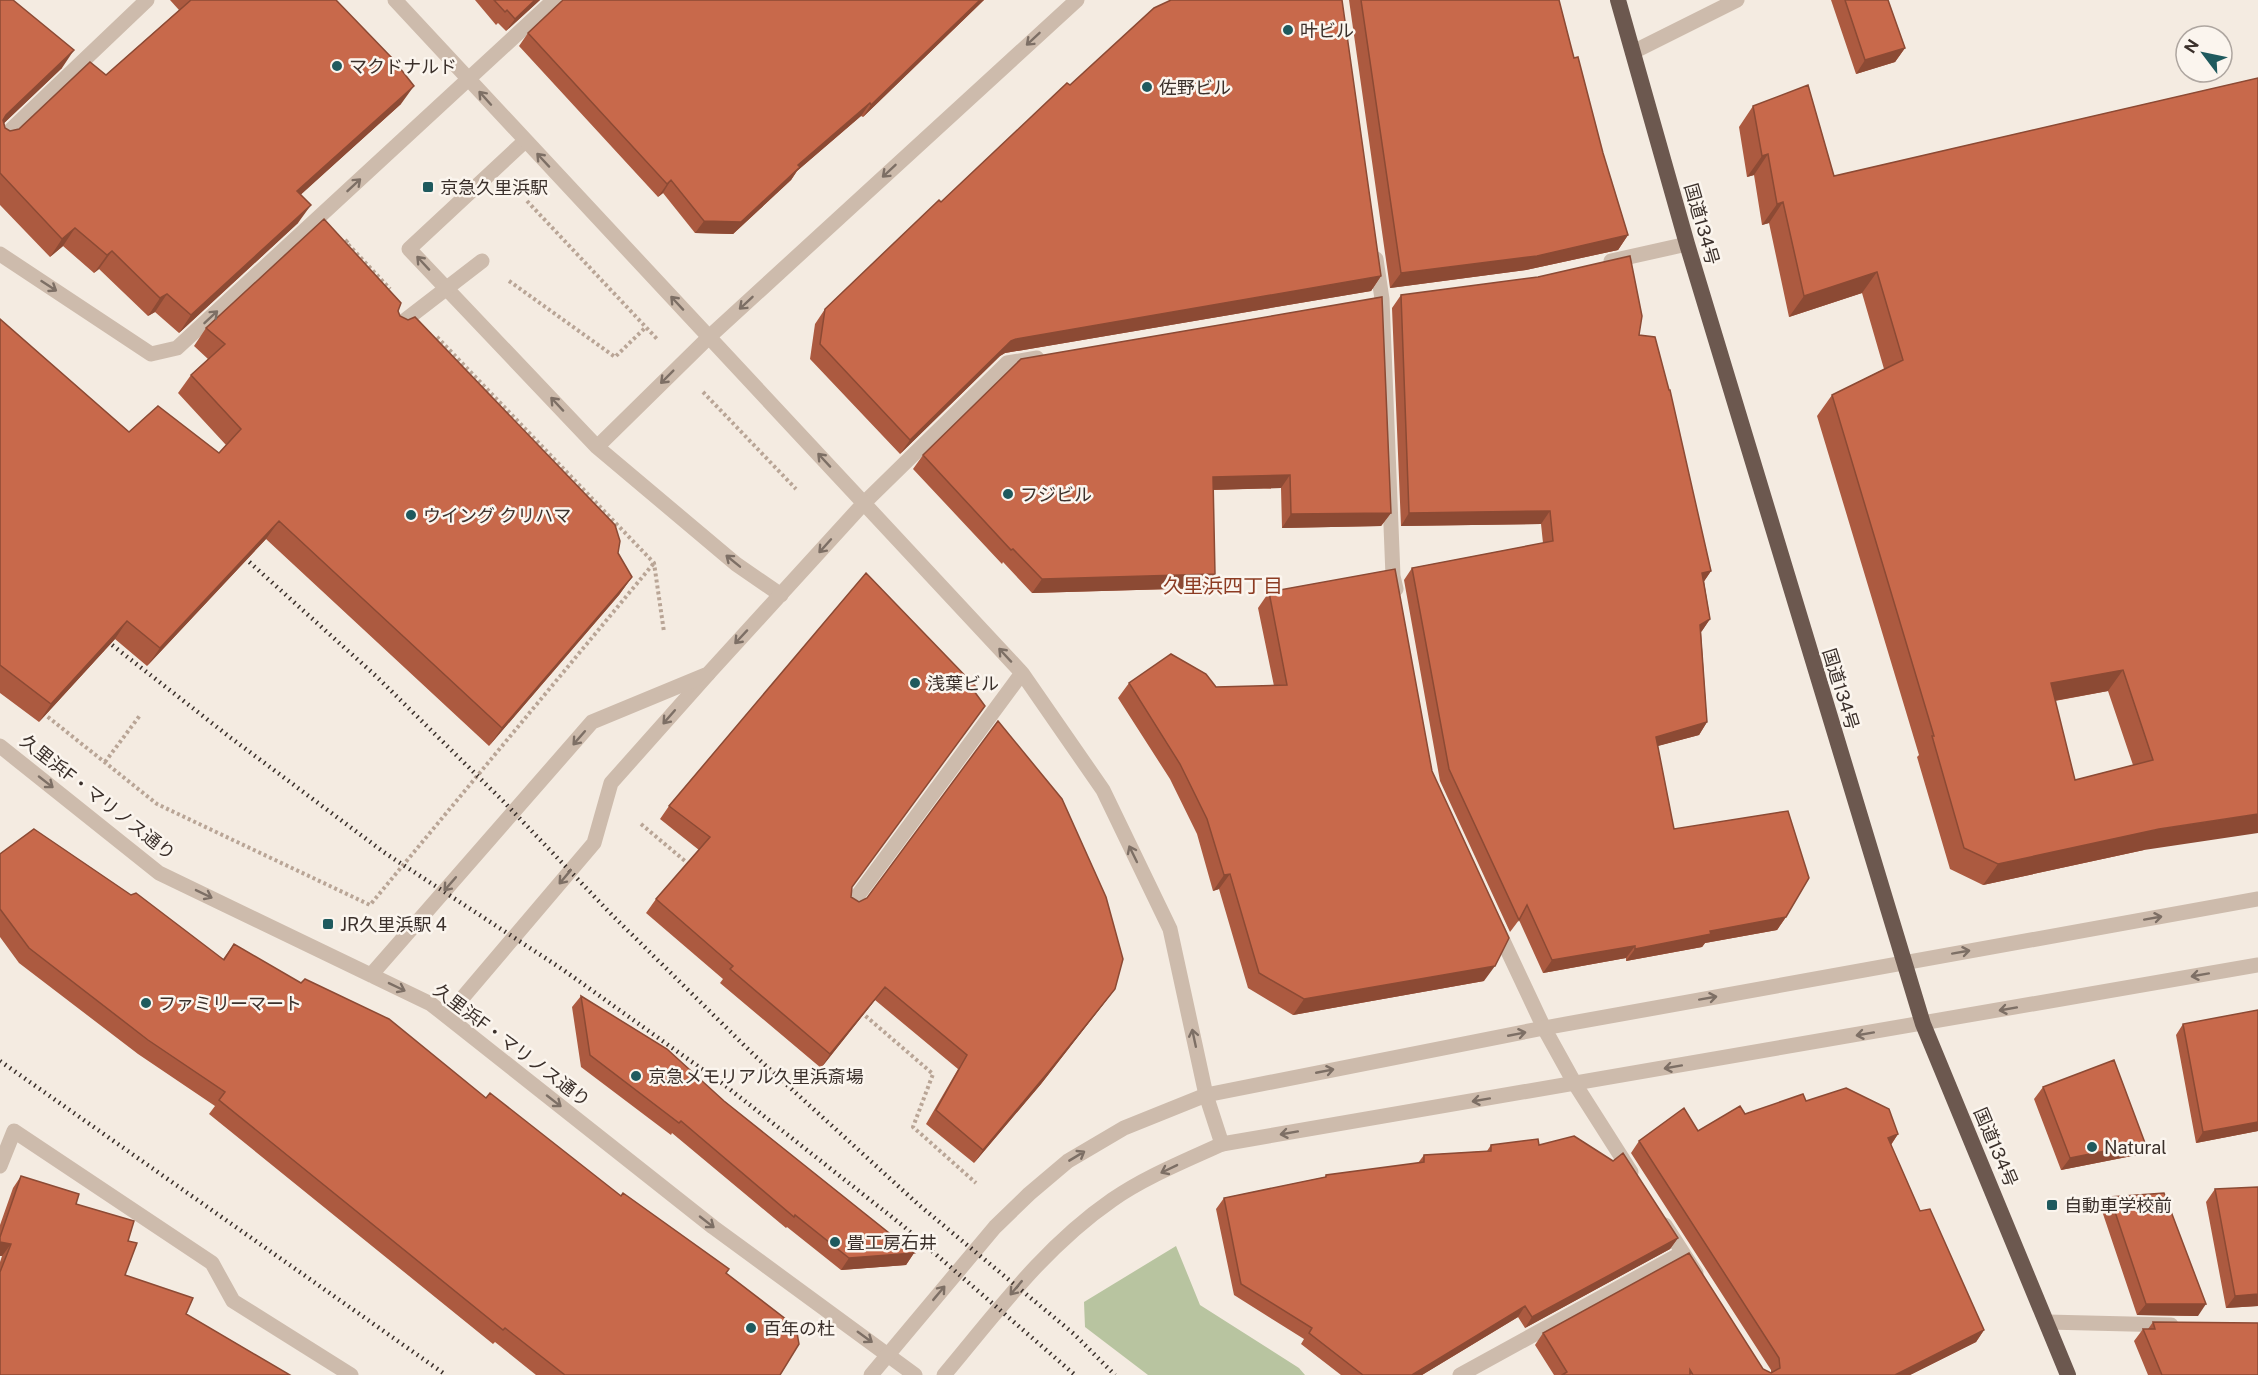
<svg xmlns="http://www.w3.org/2000/svg" width="2258" height="1375" font-family="'Public Sans','Noto Sans JP',sans-serif">
	<style>
		.green { fill: #b8c4a0 }
		.lines { fill: none; stroke-linecap: round; stroke-linejoin: round }
		.path { stroke: #b9a596; stroke-width: 4; stroke-dasharray: 3 3; stroke-linecap: butt }
		.service { stroke: #cdbbac; stroke-width: 15 }
		.pedestrian { stroke: #cdbbac; stroke-width: 15 }
		.minor { stroke: #cdbbac; stroke-width: 15 }
		.tertiary { stroke: #cdbbac; stroke-width: 15 }
		.trunk { stroke: #6c584f; stroke-width: 16 }
		.rail { stroke: #3b302b; stroke-width: 4.5; stroke-dasharray: 1.5 4.5; stroke-linecap: butt }
		.pedestrian-bridge { stroke: #cdbbac; stroke-width: 15 }
		.wall { fill: #ac5a40; fill-rule: evenodd }
		.shaded-wall { fill: #8c4a34 }
		.building { fill: #c8694b; stroke: #8c4a34; stroke-width: 1.5; fill-rule: evenodd }
		.oneway { stroke: #7d6f65 }
		.poi-dot { fill: #1f5a5e; stroke: #fbf5ee; stroke-width: 2 }
		.labels { text-anchor: middle; dominant-baseline: central; stroke-width: 5; stroke-linejoin: round; paint-order: stroke }
		.poi-label { font-size: 18px; fill: #3b302b; stroke: #fbf5ee; text-anchor: start }
		.street-label { font-size: 18px; fill: #3b302b; stroke: #fbf5ee }
		.neighbourhood-label { font-size: 20px; fill: #8c3b22; stroke: #fbf5ee }
	</style>
	<rect width="100%" height="100%" fill="#f4ebe1"/>
	<!-- green -->
	<path class="green" d="M1176 1246 1200 1305 1299 1368 1305 1375H1148L1085 1327 1084 1302Z"/>
	<g class="lines">
		<!-- path -->
		<path class="path" d="M527 201 658 340
			M348 240 346 242 390 289
			M509 281 615 357 646 327
			M437 337 654 563 664 632
			M703 392 796 489
			M43 713 157 804 370 905 654 563
			M105 762 141 714
			M641 824 691 866
			M861 1012 933 1074 913 1127 976 1183"/>
		<!-- service -->
		<path class="service" d="M525 141 409 249 597 447 736 564 781 595
			M597 447 709 337
			M447 1016 594 843 611 783 708 674
			M2047 1322 2171 1325"/>
		<!-- pedestrian -->
		<path class="pedestrian" d="M1376 259 1382 299 1393 576 1396 589
			M1611 261 1687 244
			M864 503 1007 363 1037 358
			M1497 928 1544 1028"/>
		<!-- minor -->
		<path class="minor" d="M395 0 1022 673 1103 790 1170 929 1206 1095 1222 1144
			M1633 52 1737 0
			M0 140 147 0
			M0 254 151 354 177 348 554 0
			M709 337 1077 0
			M0 746 159 873 431 1004 713 1227 915 1375
			M850 906 1022 673
			M371 975 592 722 708 674 864 503
			M1544 1028 1575 1084 1631 1172
			M0 1166 14 1131 212 1263 233 1301 351 1375
			M1665 1225 1696 1273
			M1460 1375 1682 1253"/>
		<!-- tertiary -->
		<path class="tertiary" d="M871 1375 995 1227 1029 1194 1068 1161 1124 1128 1206 1095 1544 1028 2258 899
			M944 1375C996 1313 1044 1247 1112 1200 1145 1177 1185 1161 1222 1144L2258 965"/>
		<!-- trunk -->
		<path class="trunk" d="M1618 0 1687 244 1923 1024 2068 1375"/>
		<!-- rail -->
		<path class="rail" d="M236 550 377 677 503 801 612 915 753 1054 919 1205 1074 1334 1115 1375
			M98 634 231 738 385 853 562 969 727 1087 902 1225 1075 1375
			M0 1061 446 1375"/>
		<!-- pedestrian-bridge -->
		<path class="pedestrian-bridge" d="M395 328 482 261"/>
	</g>
	<!-- wall -->
	<path class="wall" d="M0 0 62 68 4 123 5 128 10 131 19 129 106 75 179 10 170 0H336L401 104 301 194 298 223 179 333 155 312 148 316 99 269 94 273 63 246 50 257 0 205Z
		M475 0H540L506 31 498 23 496 25Z
		M563 0H984L863 117 861 116 797 171 791 180 733 234 695 233 663 193 658 197 519 46 528 33Z
		M1349 0H1559L1574 58 1628 235 1618 250 1526 270 1390 288Z
		M1831 0H1888L1905 48 1895 62 1856 74Z
		M2258 78 2144 850 1983 885 1950 869 1917 757 1919 755 1817 416 1832 395 1884 369 1862 293 1789 317 1769 223 1762 225 1754 175 1747 177 1739 127 1753 106 1834 176ZM2108 691 2133 765 2075 780 2055 701Z
		M1070 85 1381 276 1371 291 1005 353 1000 356 900 454 810 359 815 324 825 309Z
		M1401 295 1639 335 1711 571 1704 581 1710 619 1701 632 1707 722 1699 735 1657 746 1674 829 1786 917 1777 930 1705 943 1702 947 1626 961V958L1543 973 1519 920 1510 932 1440 781 1404 580 1412 568 1543 543 1541 524 1401 526 1392 308Z
		M398 311 400 316 618 553 632 577 619 595 489 746 266 539 147 666 115 639 39 722 0 693V319L129 432 219 453 226 445 178 393 191 375 208 359 194 346 206 328Z
		M1021 359 1391 513 1381 526 1282 528 1281 488 1214 490 1206 588 1032 593 1003 562 1002 564 913 469 923 455Z
		M1269 592 1432 771 1484 981 1293 1015 1248 988 1219 889 1213 891 1197 834 1170 779 1118 698 1129 683 1216 687 1274 686 1258 608Z
		M974 692 852 887 851 897 859 902 1115 989 1105 1002 1041 1084 974 1163 926 1124 958 1069 875 1000 821 1068 720 983 723 979 646 913 656 899 699 850 660 819 669 806Z
		M0 854 223 959 234 944 486 1098 726 1273 780 1375H536L495 1342 493 1344 209 1114 215 1106 138 1054 19 963 0 937Z
		M581 996 724 1101 914 1253 906 1265 841 1270 787 1227 786 1228 672 1133 671 1135 581 1067 572 1007Z
		M2183 1024 2258 1131 2196 1143 2176 1035Z
		M2043 1087 2137 1155 2061 1170 2034 1099Z
		M1806 1101 1898 1134 1891 1145 1920 1211 1984 1330 1976 1342 1910 1375H1554L1535 1345 1543 1333 1763 1369 1771 1373V1370L1631 1153 1639 1141 1698 1131 1745 1114Z
		M1491 1145H1539L1678 1238 1670 1249 1525 1328 1518 1317 1422 1375H1341L1301 1344 1304 1339 1234 1295 1216 1209 1224 1198 1325 1177 1326 1175 1418 1163 1424 1155 1487 1151Z
		M21 1176 0 1375V1262L2 1256H0V1225L13 1188Z
		M2215 1189 2258 1306 2226 1308 2206 1202Z
		M2110 1197 2198 1316 2137 1315 2101 1208Z
		M2153 1322 2258 1375H2148L2134 1341 2143 1329H2148Z"/>
	<!-- shaded-wall -->
	<path class="shaded-wall" d="M535 0H540L506 31 515 19Z
		M980 0H984L863 117 871 105Z
		M1905 48 1895 62 1856 74 1865 60Z
		M74 50 62 68 0 127 6 115Z
		M414 86 401 104 285 209 297 191Z
		M870 103 861 116 797 171 791 180 733 234 695 233 704 221 798 165Z
		M1768 154 1754 175 1747 177 1762 156Z
		M671 180 663 193 658 197 667 184Z
		M1783 202 1769 223 1762 225 1777 204Z
		M311 205 298 223 179 333 191 315Z
		M75 228 63 246 50 257 62 239Z
		M1628 235 1618 250 1526 270 1390 288 1401 273Z
		M112 251 99 269 94 273 107 255Z
		M1877 272 1862 293 1789 317 1804 296Z
		M1381 276 1371 291 1005 353 1000 356 900 454 910 440 1011 341 1016 339Z
		M167 294 155 312 148 316 160 298Z
		M1290 475 1281 488 1204 490 1213 477Z
		M1550 511 1541 524 1401 526 1409 513Z
		M1391 513 1381 526 1282 528 1291 514Z
		M279 521 266 539 147 666 160 648Z
		M1711 571 1703 583 1702 573Z
		M1215 574 1206 588 1032 593 1042 579Z
		M632 577 619 595 489 746 502 728Z
		M1710 619 1702 631 1692 638 1700 625Z
		M127 621 115 639 39 722 51 704Z
		M2123 670 2108 691 2036 704 2051 683Z
		M1707 722 1699 735 1647 749 1656 737Z
		M2258 814V833L2144 850 1983 885 1998 864 2159 829Z
		M1230 874 1219 889 1213 891 1224 875Z
		M1786 917 1777 930 1705 943 1702 947 1626 961 1635 949 1710 931Z
		M1635 946 1626 958 1543 973 1552 960Z
		M1495 966 1484 981 1293 1015 1304 999Z
		M885 987 875 1000 821 1068 830 1054Z
		M1115 989 1105 1002 1041 1084 974 1163 983 1150Z
		M2258 1122V1131L2196 1143 2203 1132Z
		M1898 1134 1890 1146 1888 1138Z
		M2145 1143 2137 1155 2061 1170 2070 1158Z
		M1678 1238 1670 1249 1525 1328 1532 1317Z
		M0 1242 11 1244 2 1256H0Z
		M914 1253 906 1265 841 1270 849 1258Z
		M2258 1294V1306L2226 1308 2235 1296Z
		M2146 1304H2206L2198 1316 2137 1315Z
		M1525 1306 1518 1317 1422 1375H1412Z
		M1984 1330 1976 1342 1910 1375H1895Z"/>
	<!-- building -->
	<path class="building" d="M0 0H13L74 50 6 115 3 120 5 128 10 131 19 129 90 62 106 75 191 0H336L392 58 414 86 297 191 311 205 191 315 167 294 160 298 112 251 107 255 75 228 62 239 0 173Z
		M494 0H535L515 19 507 10 505 12Z
		M563 0H980L871 105 870 103 798 165 800 167 741 222 704 221 671 180 667 184 528 33Z
		M1171 0H1342L1381 276 1016 339 1011 341 910 440 820 344 825 309 939 200 941 202 1067 83 1070 85 1154 8Z
		M1361 0H1559L1574 58 1578 57 1603 153 1628 235 1537 256 1401 273Z
		M1845 0H1888L1905 48 1865 60Z
		M2258 78V814L2159 829 1998 864 1964 848 1932 736H1934L1832 395 1903 360 1877 272 1804 296 1783 202 1777 204 1768 154 1762 156 1753 106 1808 85 1834 176ZM2123 670 2153 760 2075 780 2051 683Z
		M324 219 401 303 398 311 400 316 408 320 415 317 615 525 620 541 618 553 632 577 502 728 279 521 160 648 127 621 51 704 0 665V319L129 432 158 406 219 453 241 429 191 375 225 344 206 328Z
		M1630 256 1642 316 1639 335 1655 337 1669 390H1670L1711 571 1702 573 1710 619 1700 625 1707 722 1656 737 1674 829 1788 811 1809 878 1786 917 1710 931 1711 934 1635 949V946L1552 960 1527 905 1519 920 1449 769 1412 568 1553 541 1550 511 1409 513 1401 295 1538 277Z
		M1382 297 1391 513 1291 514 1290 475 1213 477 1215 574 1042 579 1013 549 1011 550 923 455 1021 359Z
		M1395 569 1432 771 1509 938 1495 966 1304 999 1259 973 1230 874 1224 875 1207 819 1180 764 1129 683 1171 654 1206 674 1216 687 1287 685 1269 592Z
		M866 573 977 688 974 691 985 706 852 887 851 897 859 902 867 898 998 721 1062 799 1106 897 1123 959 1115 989 1050 1070 983 1150 936 1110 967 1055 885 987 830 1054 730 969 733 966 656 899 710 837 669 806Z
		M34 829 131 895 136 893 224 960 234 944 301 983 305 979 389 1019 486 1098 490 1093 621 1196 623 1193 729 1269 726 1273 796 1327 799 1344 780 1375H565L505 1328 503 1330 219 1100 225 1092 148 1040 29 948 0 909V854Z
		M581 996 667 1049 724 1101 914 1253 849 1258 795 1215 794 1217 681 1121 679 1123 590 1055Z
		M2258 1010V1122L2203 1132 2183 1024Z
		M2114 1060 2145 1143 2070 1158 2043 1087Z
		M1846 1088 1889 1109 1898 1134 1888 1138 1920 1211 1930 1209 1984 1330 1895 1375H1693L1690 1370V1375H1562L1567 1372 1543 1333 1689 1253 1763 1369 1771 1373 1780 1368 1779 1358 1639 1141 1684 1108 1698 1131 1740 1106 1745 1114 1803 1094 1806 1101Z
		M1574 1136 1613 1161 1623 1153 1678 1238 1532 1317 1525 1306 1412 1375H1363L1309 1333 1312 1328 1241 1284 1224 1198 1326 1177V1175L1424 1162V1155L1491 1151V1145L1538 1139 1539 1145Z
		M21 1176 79 1194 76 1204 134 1221 128 1241 137 1243 125 1275 193 1298 186 1314 290 1375H0V1272L11 1244 0 1242V1237Z
		M2258 1187V1294L2235 1296 2215 1189Z
		M2164 1193 2206 1304H2146L2110 1197Z
		M2153 1322 2258 1323V1375H2162L2143 1329H2155Z"/>
	<!-- one-way arrows -->
	<defs><path id="oneway-shaft" d="M-6 0H5M1.5-3L5.5 0L1.5 3" fill="none" stroke-width="1.6" stroke-linecap="round" stroke-linejoin="round" transform="scale(1.5)"/></defs>
	<g class="oneway">
		<use href="#oneway-shaft" transform="translate(1033 39) rotate(137)"/>
		<use href="#oneway-shaft" transform="translate(485 98) rotate(-132)"/>
		<use href="#oneway-shaft" transform="translate(543 160) rotate(-133)"/>
		<use href="#oneway-shaft" transform="translate(889 171) rotate(137)"/>
		<use href="#oneway-shaft" transform="translate(354 185) rotate(-43)"/>
		<use href="#oneway-shaft" transform="translate(423 263) rotate(-133)"/>
		<use href="#oneway-shaft" transform="translate(49 286) rotate(33)"/>
		<use href="#oneway-shaft" transform="translate(677 303) rotate(-133)"/>
		<use href="#oneway-shaft" transform="translate(746 303) rotate(137)"/>
		<use href="#oneway-shaft" transform="translate(211 317) rotate(-43)"/>
		<use href="#oneway-shaft" transform="translate(667 377) rotate(135)"/>
		<use href="#oneway-shaft" transform="translate(557 404) rotate(-133)"/>
		<use href="#oneway-shaft" transform="translate(824 460) rotate(-133)"/>
		<use href="#oneway-shaft" transform="translate(825 546) rotate(132)"/>
		<use href="#oneway-shaft" transform="translate(733 561) rotate(-141)"/>
		<use href="#oneway-shaft" transform="translate(741 637) rotate(133)"/>
		<use href="#oneway-shaft" transform="translate(1005 655) rotate(-133)"/>
		<use href="#oneway-shaft" transform="translate(669 717) rotate(131)"/>
		<use href="#oneway-shaft" transform="translate(579 738) rotate(131)"/>
		<use href="#oneway-shaft" transform="translate(46 782) rotate(38)"/>
		<use href="#oneway-shaft" transform="translate(1133 854) rotate(-116)"/>
		<use href="#oneway-shaft" transform="translate(565 877) rotate(130)"/>
		<use href="#oneway-shaft" transform="translate(450 884) rotate(131)"/>
		<use href="#oneway-shaft" transform="translate(204 894) rotate(26)"/>
		<use href="#oneway-shaft" transform="translate(2153 918) rotate(-10)"/>
		<use href="#oneway-shaft" transform="translate(1961 952) rotate(-10)"/>
		<use href="#oneway-shaft" transform="translate(2200 975) rotate(170)"/>
		<use href="#oneway-shaft" transform="translate(397 987) rotate(26)"/>
		<use href="#oneway-shaft" transform="translate(1708 998) rotate(-10)"/>
		<use href="#oneway-shaft" transform="translate(2008 1009) rotate(170)"/>
		<use href="#oneway-shaft" transform="translate(1517 1034) rotate(-11)"/>
		<use href="#oneway-shaft" transform="translate(1865 1034) rotate(170)"/>
		<use href="#oneway-shaft" transform="translate(1194 1038) rotate(-102)"/>
		<use href="#oneway-shaft" transform="translate(1673 1067) rotate(170)"/>
		<use href="#oneway-shaft" transform="translate(1325 1071) rotate(-11)"/>
		<use href="#oneway-shaft" transform="translate(1481 1100) rotate(170)"/>
		<use href="#oneway-shaft" transform="translate(554 1101) rotate(38)"/>
		<use href="#oneway-shaft" transform="translate(1289 1133) rotate(170)"/>
		<use href="#oneway-shaft" transform="translate(1077 1156) rotate(-31)"/>
		<use href="#oneway-shaft" transform="translate(1169 1169) rotate(154)"/>
		<use href="#oneway-shaft" transform="translate(707 1222) rotate(38)"/>
		<use href="#oneway-shaft" transform="translate(1016 1288) rotate(130)"/>
		<use href="#oneway-shaft" transform="translate(939 1293) rotate(-50)"/>
		<use href="#oneway-shaft" transform="translate(865 1337) rotate(36)"/>
	</g>
	<!-- markers -->
	<g class="poi-dot">
		<circle cx="1288" cy="30" r="6"/>
		<circle cx="337" cy="66" r="6"/>
		<circle cx="1147" cy="87" r="6"/>
		<rect x="422" y="181" width="12" height="12" rx="3"/>
		<circle cx="1008" cy="494" r="6"/>
		<circle cx="411" cy="515" r="6"/>
		<circle cx="915" cy="683" r="6"/>
		<rect x="322" y="918" width="12" height="12" rx="3"/>
		<circle cx="146" cy="1003" r="6"/>
		<circle cx="636" cy="1076" r="6"/>
		<circle cx="2092" cy="1147" r="6"/>
		<rect x="2046" y="1199" width="12" height="12" rx="3"/>
		<circle cx="835" cy="1242" r="6"/>
		<circle cx="751" cy="1328" r="6"/>
	</g>
	<g class="labels">
		<!-- poi labels -->
		<g class="poi-label">
			<text x="1300" y="30">叶ビル</text>
			<text x="349" y="66">マクドナルド</text>
			<text x="1159" y="87">佐野ビル</text>
			<text x="440" y="187">京急久里浜駅</text>
			<text x="1020" y="494">フジビル</text>
			<text x="423" y="515">ウイング クリハマ</text>
			<text x="927" y="683">浅葉ビル</text>
			<text x="340" y="924">JR久里浜駅 4</text>
			<text x="158" y="1003">ファミリーマート</text>
			<text x="648" y="1076">京急メモリアル久里浜斎場</text>
			<text x="2104" y="1147">Natural</text>
			<text x="2064" y="1205">自動車学校前</text>
			<text x="847" y="1242">畳工房石井</text>
			<text x="763" y="1328">百年の杜</text>
		</g>
		<!-- street labels -->
		<g class="street-label">
			<text transform="translate(1702 224) rotate(74)">国道134号</text>
			<text transform="translate(1841 689) rotate(73)">国道134号</text>
			<text transform="translate(98 797) rotate(38)">久里浜F・マリノス通り</text>
			<text transform="translate(512 1045) rotate(37)">久里浜F・マリノス通り</text>
			<text transform="translate(1996 1147) rotate(67)">国道134号</text>
		</g>
		<!-- neighbourhood labels -->
		<g class="neighbourhood-label">
			<text x="1223" y="586">久里浜四丁目</text>
		</g>
	</g>
	<!-- north arrow -->
	<g transform="translate(2204 54) rotate(302)"><circle r="28" fill="#fbf5ee" stroke="#aea6a0" stroke-width="1.5"/>
	<path d="M0-4.5L10 22L0 15L-10 22Z" fill="#1f5a5e"/>
	<text y="-9" font-size="16" font-weight="bold" text-anchor="middle" fill="#3b302b">N</text>
	</g>
</svg>
